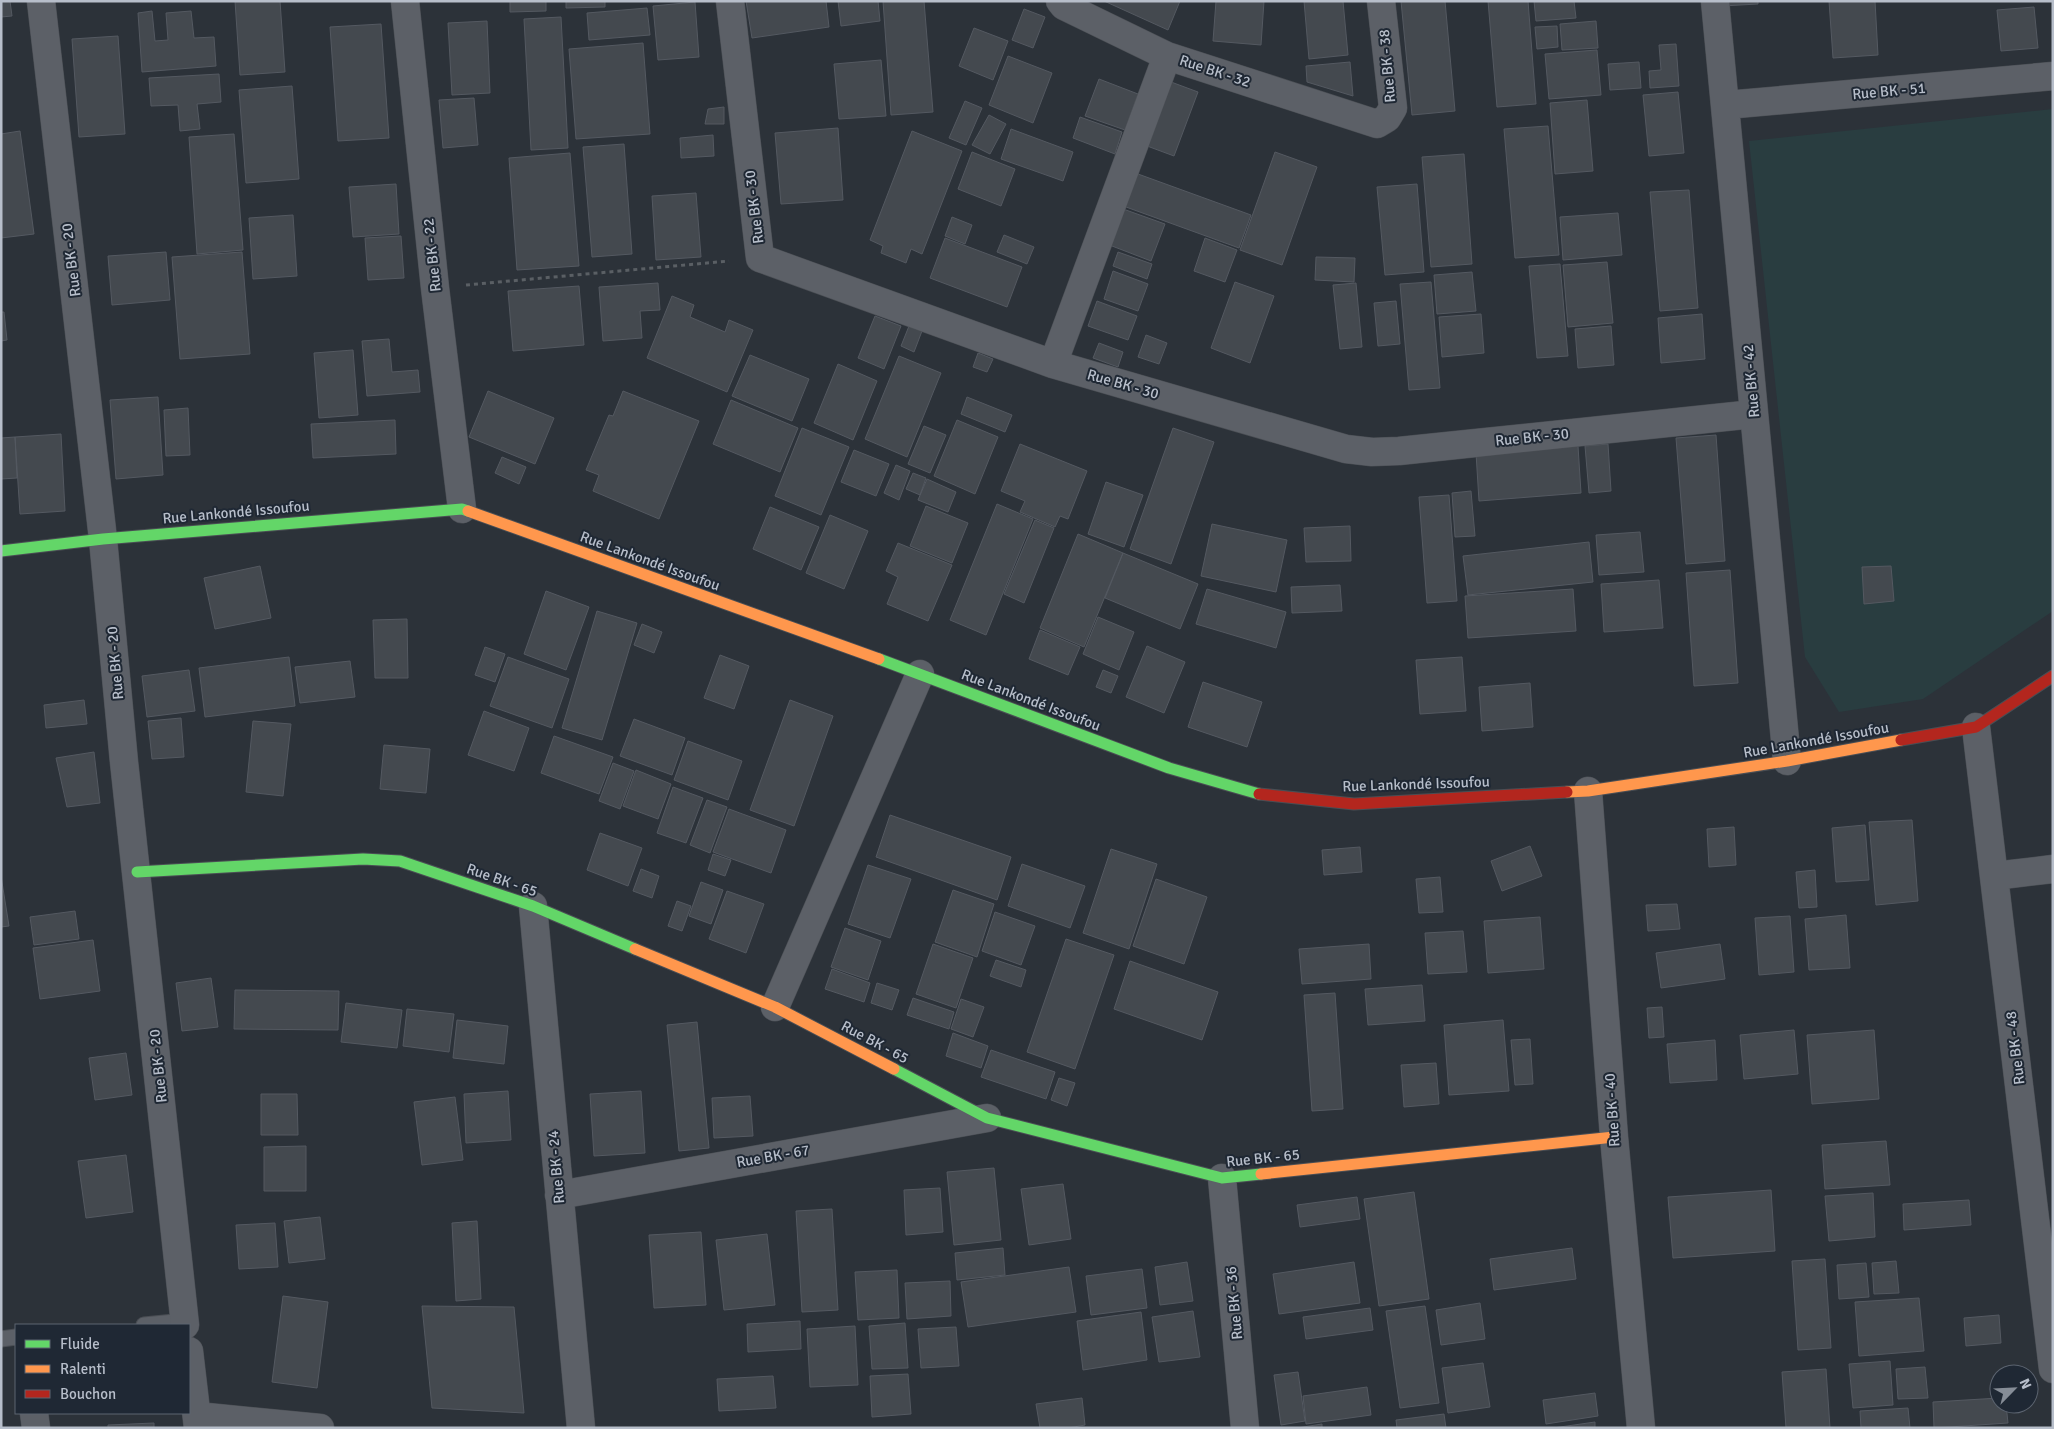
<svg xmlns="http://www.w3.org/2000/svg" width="2054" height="1429" font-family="Signika,sans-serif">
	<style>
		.green { fill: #293d40 }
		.building { fill: #44494f; stroke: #545961 }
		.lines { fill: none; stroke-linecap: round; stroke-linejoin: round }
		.lane-casing { stroke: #4a4e54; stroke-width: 17 }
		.street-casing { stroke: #4a4e54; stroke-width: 29 }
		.fast-casing { stroke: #4a4e54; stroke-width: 13 }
		.slow-casing { stroke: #4a4e54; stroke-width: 13 }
		.jam-casing { stroke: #4a4e54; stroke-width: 13 }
		.path { stroke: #5a5f64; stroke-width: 3; stroke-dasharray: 4 4; stroke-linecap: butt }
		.lane { stroke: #5c6067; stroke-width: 15 }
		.street { stroke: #5c6067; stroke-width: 28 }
		.fast { stroke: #63d668; stroke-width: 11 }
		.slow { stroke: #ff974d; stroke-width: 11 }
		.jam { stroke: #b3261e; stroke-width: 11 }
		.labels { text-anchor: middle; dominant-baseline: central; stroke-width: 4; stroke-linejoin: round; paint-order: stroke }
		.street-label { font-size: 15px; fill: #b7beca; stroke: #1f2834 }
	</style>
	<rect width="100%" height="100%" fill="#2c3239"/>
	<!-- green -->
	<path class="green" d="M2053 109V611L1923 699 1839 712 1805 657 1749 141Z"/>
	<!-- building -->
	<path class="building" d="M1 1H10L12 16 1 17Z
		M235 1H280L285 72 240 75Z
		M510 1H546V11L510 12Z
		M566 1H605V7L566 8Z
		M746 1H826L829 27 752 38Z
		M838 1H878L880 21 841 26Z
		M883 1H924L933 112 891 115Z
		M1104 1H1180L1168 30Z
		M1216 1H1264L1261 45 1213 41Z
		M1304 1H1343L1348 55 1309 59Z
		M1401 1H1445L1455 111 1412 115Z
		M1488 1H1528L1536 104 1497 107Z
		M1534 1H1574L1576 18 1536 21Z
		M1721 1H1758V4L1722 6Z
		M1829 1H1875L1878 55 1833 58Z
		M695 2 699 57 658 60 653 6Z
		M2034 7 2038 48 2001 51 1997 10Z
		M647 8 650 35 589 40 587 13Z
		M1024 9 1045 17 1033 48 1012 40Z
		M152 11 155 41 168 40 166 13 191 11 194 38 214 37 216 66 142 72 138 13Z
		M561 17 568 148 531 150 524 19Z
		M487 21 490 93 452 95 448 23Z
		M1596 21 1598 48 1562 50 1560 24Z
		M381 24 389 138 338 141 330 27Z
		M1557 26 1558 47 1537 49 1535 27Z
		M974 28 1008 41 993 80 959 66Z
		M118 36 125 134 79 137 72 39Z
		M643 43 650 134 576 139 569 49Z
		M1676 44 1679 86 1650 88 1649 71 1661 70 1659 45Z
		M1597 50 1601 95 1549 99 1545 54Z
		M1008 56 1052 73 1033 123 989 105Z
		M881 60 886 116 839 119 834 64Z
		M1350 62 1353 96 1307 82 1306 66Z
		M1639 62 1641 88 1610 90 1608 64Z
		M219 74 221 102 197 104 200 129 180 131 178 105 151 106 149 78Z
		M1099 79 1138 94 1125 130 1085 116Z
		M1163 79 1198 92 1174 156 1139 143Z
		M292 86 299 179 246 183 239 90Z
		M1678 92 1684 153 1649 156 1643 95Z
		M474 98 478 145 443 148 439 100Z
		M1587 100 1593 171 1555 174 1550 103Z
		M965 101 982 108 966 145 949 138Z
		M724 107V124H705L708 109Z
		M989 115 1006 124 990 154 972 145Z
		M1080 117 1122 132 1115 154 1073 138Z
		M1548 126 1559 255 1515 258 1504 129Z
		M838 128 843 200 781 204 775 133Z
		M1011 129 1073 152 1063 181 1001 159Z
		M20 131 34 234 1 238V134Z
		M912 131 962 151 922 254 911 249 906 263 881 253 883 246 870 240Z
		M234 134 243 250 197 254 189 137Z
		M713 135 714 156 681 158 680 138Z
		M624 144 632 254 592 257 583 147Z
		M972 152 1015 169 1001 206 958 189Z
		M1275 152 1317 167 1282 265 1240 250Z
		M570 153 579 266 517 270 509 158Z
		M1464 154 1472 264 1431 267 1422 157Z
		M1127 170 1251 215 1239 248 1115 203Z
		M396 184 399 234 353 237 349 187Z
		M1417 184 1424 272 1385 275 1377 187Z
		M1689 190 1698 308 1660 311 1650 192Z
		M696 193 701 257 656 260 652 196Z
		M1112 205 1165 224 1151 261 1099 241Z
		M1618 213 1622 255 1563 260 1560 217Z
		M293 215 297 276 253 279 249 218Z
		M952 217 972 225 965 244 945 236Z
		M1004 235 1034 247 1027 264 997 252Z
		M401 236 404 278 368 280 365 238Z
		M945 238 1022 267 1007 307 930 278Z
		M1205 238 1237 250 1225 282 1194 271Z
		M166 252 170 300 112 305 108 256Z
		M242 252 250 354 180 359 172 257Z
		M1118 252 1152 264 1147 279 1113 266Z
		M1316 257 1355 258 1354 282 1315 280Z
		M1607 262 1613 323 1568 327 1563 265Z
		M1560 264 1568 356 1537 358 1529 266Z
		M1113 271 1148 284 1138 311 1104 299Z
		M1472 272 1476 311 1437 314 1434 275Z
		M1235 282 1274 296 1250 363 1211 348Z
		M1431 282 1440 388 1409 390 1400 284Z
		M658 283 660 310 640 311 642 338 603 341 599 287Z
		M1356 283 1362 347 1340 349 1333 285Z
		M579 286 584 345 513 351 508 291Z
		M672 296 694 305 690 317 725 332 729 320 753 330 727 392 647 358Z
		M1097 301 1137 316 1128 340 1088 326Z
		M1396 301 1400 344 1378 346 1374 303Z
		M1 312H4L7 340 1 341Z
		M1481 314 1484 353 1442 357 1439 317Z
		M1702 314 1705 359 1661 363 1658 318Z
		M875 316 901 326 884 369 858 358Z
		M909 326 922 331 914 352 901 346Z
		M1611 326 1614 365 1578 368 1575 329Z
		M1146 335 1167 343 1159 364 1138 357Z
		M389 339 392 372 418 370 420 392 367 396 362 341Z
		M1099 343 1123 352 1118 367 1093 358Z
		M353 350 358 415 319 418 314 353Z
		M978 353 993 359 987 372 973 367Z
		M750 355 809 379 792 421 732 396Z
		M899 356 941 373 907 457 865 439Z
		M838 364 877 381 853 440 814 423Z
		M488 391 554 418 535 464 469 437Z
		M623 391 699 421 659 519 593 491 599 475 586 470 609 415 613 416Z
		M158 397 163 475 116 479 110 400Z
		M967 397 1012 415 1005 432 961 414Z
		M731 400 798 428 780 472 713 444Z
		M188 408 190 455 166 456 164 410Z
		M395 420 396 454 313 458 311 424Z
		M957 420 998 437 975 494 934 476Z
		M924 426 946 435 930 473 908 464Z
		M802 428 849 447 821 515 775 496Z
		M1173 428 1214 442 1171 564 1130 549Z
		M61 434 65 511 20 514 15 437Z
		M1716 435 1725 561 1686 564 1676 438Z
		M15 437 17 478 1 479V438Z
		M1020 444 1087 471 1068 519 1060 516 1055 527 1020 512 1025 501 1001 491Z
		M1608 444 1611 491 1589 493 1585 446Z
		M1578 446 1581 493 1479 501 1476 453Z
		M854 450 889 464 876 496 841 482Z
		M502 457 526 467 519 484 495 473Z
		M896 465 910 471 899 500 884 493Z
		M913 473 926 478 920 495 906 489Z
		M927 479 956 492 948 512 918 500Z
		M1106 482 1143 495 1124 547 1088 534Z
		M1471 491 1475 536 1455 537 1452 493Z
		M1449 495 1457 601 1427 603 1419 497Z
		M997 504 1033 519 986 635 950 620Z
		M926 506 968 523 952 563 910 546Z
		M770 507 819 527 801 570 753 549Z
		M830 515 868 531 844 589 806 573Z
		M1035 520 1054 528 1024 603 1004 594Z
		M1212 524 1287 540 1276 592 1201 576Z
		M1350 526 1351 561 1306 562 1304 528Z
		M1640 532 1644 572 1599 575 1596 535Z
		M1078 534 1123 553 1084 647 1040 628Z
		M1589 542 1593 582 1468 595 1463 556Z
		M898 543 952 565 928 621 887 604 898 577 886 571Z
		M1123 553 1198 584 1180 629 1105 598Z
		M260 566 271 618 215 629 204 578Z
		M1891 566 1894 601 1864 604 1862 567Z
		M1730 570 1738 683 1694 686 1686 573Z
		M1659 580 1663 628 1604 632 1601 584Z
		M1340 585 1342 611 1292 613 1291 587Z
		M1207 589 1286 612 1276 648 1196 624Z
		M1573 589 1576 631 1468 638 1465 596Z
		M546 591 589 607 566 670 524 654Z
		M597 611 637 623 602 740 562 728Z
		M1098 617 1134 632 1119 670 1083 654Z
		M407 619 408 678H375L373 620Z
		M642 624 662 632 654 653 634 645Z
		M1040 630 1080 647 1068 675 1029 659Z
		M1147 646 1185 662 1164 713 1126 697Z
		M485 647 505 654 495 682 475 675Z
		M720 655 749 666 734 709 704 698Z
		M289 657 295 706 205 717 199 668Z
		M508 657 569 679 552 728 490 706Z
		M1462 657 1466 711 1420 714 1416 660Z
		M350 661 355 697 300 703 295 667Z
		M189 670 195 711 147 717 142 676Z
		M1103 670 1118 676 1111 693 1096 687Z
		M1203 682 1262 702 1247 747 1188 727Z
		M1530 683 1533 727 1482 731 1479 687Z
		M84 700 87 724 46 728 44 705Z
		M790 700 833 716 794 826 750 810Z
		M484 711 529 728 514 771 468 755Z
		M181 718 184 757 152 759 148 721Z
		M634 719 685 738 672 775 620 756Z
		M253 721 291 724 283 796 246 792Z
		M554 736 613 757 599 794 541 773Z
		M688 741 742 761 728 800 674 780Z
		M384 745 430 749 426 793 380 789Z
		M94 752 100 803 67 807 56 758Z
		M613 763 634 771 620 809 599 801Z
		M636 770 671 784 658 819 623 806Z
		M673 787 703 798 686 843 657 833Z
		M707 800 727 807 710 853 690 845Z
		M729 809 786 830 771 873 713 852Z
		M890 815 1011 857 997 900 876 857Z
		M1912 820 1918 901 1876 905 1869 822Z
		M1865 825 1869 880 1836 882 1832 828Z
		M1734 827 1736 865 1709 867 1707 829Z
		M600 833 642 848 628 886 587 870Z
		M1530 846 1542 876 1502 891 1491 861Z
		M1360 847 1362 872 1324 875 1322 850Z
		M1111 849 1157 864 1129 949 1083 933Z
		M713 854 731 860 725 876 708 870Z
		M1022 864 1085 886 1070 928 1008 906Z
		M868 865 911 879 890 938 848 924Z
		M641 869 659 876 652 898 633 891Z
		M1815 870 1817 907 1799 908 1796 872Z
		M1 876 9 926 1 927Z
		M1440 877 1443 912 1419 913 1416 879Z
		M1156 879 1207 897 1184 964 1133 946Z
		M701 882 723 890 711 924 689 916Z
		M953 890 994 904 977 957 935 942Z
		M727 891 764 904 746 953 709 939Z
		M677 901 691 906 682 931 668 926Z
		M1677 904 1680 929 1648 931 1646 905Z
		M75 911 79 939 34 945 30 917Z
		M995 912 1035 926 1021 965 982 951Z
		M1846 915 1850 968 1809 970 1805 919Z
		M1790 916 1794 972 1759 975 1755 918Z
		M1540 917 1544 969 1488 973 1484 921Z
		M845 928 881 941 868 980 831 967Z
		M1463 931 1467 972 1428 974 1425 933Z
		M1066 939 1114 955 1075 1069 1027 1052Z
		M93 940 100 991 40 999 33 948Z
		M933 944 973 958 956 1008 916 994Z
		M1369 944 1371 979 1302 984 1299 949Z
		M1720 944 1725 979 1661 988 1656 953Z
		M996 960 1026 970 1021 987 990 976Z
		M1130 961 1218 992 1202 1040 1114 1009Z
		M832 969 870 983 864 1002 825 989Z
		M211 978 218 1027 182 1031 176 983Z
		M877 983 899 990 892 1010 871 1003Z
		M1422 985 1425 1021 1368 1025 1365 989Z
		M235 990 339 991 338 1030 234 1029Z
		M1335 993 1343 1109 1312 1111 1304 995Z
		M913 998 954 1012 949 1029 907 1015Z
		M961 999 984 1007 973 1037 951 1029Z
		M346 1003 402 1010 397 1048 341 1042Z
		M1662 1007 1664 1037 1649 1038 1647 1008Z
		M407 1009 454 1014 449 1052 403 1046Z
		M457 1020 508 1026 504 1064 453 1058Z
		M1503 1020 1509 1091 1449 1095 1444 1025Z
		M697 1022 709 1148 679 1151 667 1025Z
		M1794 1030 1798 1074 1744 1079 1740 1035Z
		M1874 1030 1879 1099 1812 1104 1807 1035Z
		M953 1033 988 1046 981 1068 946 1056Z
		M1530 1039 1533 1084 1515 1085 1511 1040Z
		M1715 1040 1717 1080 1670 1083 1667 1044Z
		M991 1050 1055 1072 1046 1099 981 1077Z
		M126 1053 132 1095 95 1100 89 1058Z
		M1436 1063 1439 1104 1404 1107 1401 1065Z
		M1059 1078 1075 1083 1067 1106 1051 1100Z
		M508 1091 511 1140 466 1143 464 1094Z
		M641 1091 645 1153 594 1156 590 1094Z
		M261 1094H297L298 1135H261Z
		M750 1096 753 1136 714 1138 712 1098Z
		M455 1097 463 1160 422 1165 414 1102Z
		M1886 1141 1890 1185 1825 1189 1822 1145Z
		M306 1146V1191H264V1147Z
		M126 1155 133 1212 86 1218 78 1161Z
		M994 1168 1001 1240 954 1245 947 1172Z
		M1063 1184 1071 1239 1029 1245 1021 1189Z
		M940 1188 943 1232 906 1235 904 1190Z
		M1771 1190 1775 1251 1673 1258 1668 1197Z
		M1414 1192 1429 1299 1379 1306 1364 1199Z
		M1873 1193 1875 1237 1829 1241 1825 1196Z
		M1357 1197 1360 1219 1300 1227 1297 1205Z
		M1969 1200 1971 1225 1904 1230 1903 1204Z
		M832 1209 838 1310 802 1312 796 1211Z
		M320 1217 325 1259 289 1263 284 1221Z
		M477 1221 481 1299 456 1301 452 1223Z
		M275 1223 278 1267 239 1269 236 1225Z
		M701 1232 706 1305 654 1308 649 1235Z
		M767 1234 775 1305 724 1310 716 1240Z
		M1003 1248 1005 1275 957 1280 955 1253Z
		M1572 1248 1576 1279 1494 1290 1490 1259Z
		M1825 1259 1831 1348 1798 1350 1792 1261Z
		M1896 1261 1899 1293 1874 1294 1872 1263Z
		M1187 1262 1193 1301 1160 1305 1155 1267Z
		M1354 1262 1360 1303 1279 1314 1273 1274Z
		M1866 1263 1869 1297 1839 1299 1837 1265Z
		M1069 1267 1076 1312 968 1327 961 1282Z
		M1142 1269 1147 1308 1091 1315 1086 1276Z
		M897 1270 899 1318 858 1320 855 1272Z
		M950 1281 951 1316 907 1319 905 1283Z
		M283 1296 328 1302 317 1388 272 1382Z
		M1919 1298 1924 1351 1859 1356 1855 1302Z
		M1480 1303 1485 1339 1441 1345 1436 1310Z
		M422 1306 514 1307 524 1413 432 1408Z
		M1425 1306 1439 1403 1400 1408 1386 1311Z
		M1370 1308 1373 1330 1306 1339 1303 1317Z
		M1193 1311 1200 1357 1159 1362 1152 1317Z
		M1141 1312 1147 1360 1083 1370 1077 1321Z
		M1999 1315 2001 1343 1966 1346 1964 1318Z
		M800 1321 801 1349 748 1352 747 1324Z
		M905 1323 908 1368 872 1369 869 1326Z
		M855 1326 858 1385 810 1387 807 1329Z
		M956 1327 959 1366 921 1368 918 1329Z
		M1890 1361 1893 1405 1853 1408 1849 1364Z
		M1483 1363 1490 1407 1448 1413 1442 1368Z
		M1925 1367 1928 1398 1898 1399 1896 1369Z
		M1826 1369 1830 1428H1786L1782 1372Z
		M1298 1372 1305 1421 1281 1425 1274 1375Z
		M908 1374 911 1414 872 1417 870 1376Z
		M773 1376 776 1408 719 1411 717 1379Z
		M1367 1387 1371 1415 1306 1424 1303 1396Z
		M1595 1393 1598 1416 1546 1424 1543 1400Z
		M1082 1398 1085 1425 1068 1428H1040L1036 1404Z
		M1999 1398V1404H2006L2008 1423 1934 1428 1933 1402Z
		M1908 1408 1910 1428H1861L1860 1411Z
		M1444 1414 1446 1428H1397L1396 1420Z
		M1595 1422V1428H1553Z
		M154 1423V1428H108V1425Z
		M1322 1424V1428H1297Z"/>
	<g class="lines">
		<!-- lane casing -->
		<g class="lane-casing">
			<path id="lane" d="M144 1325 185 1321
				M1 1339 16 1337"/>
		</g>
		<!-- street casing -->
		<g class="street-casing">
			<path id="street" d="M41 1 103 539 124 762 185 1325
				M405 1 435 288 462 509
				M730 1 760 258 1053 364 1346 449 1372 452 1399 451 1754 414
				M1060 1 1064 6 1167 56 1377 124 1387 118 1393 108 1381 1
				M1715 1 1787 761
				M1726 105 2053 76
				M1053 364 1167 56
				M1976 727 2053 1369
				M1588 791 1614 1137 1641 1428
				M1994 876 2053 869
				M533 906 581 1428
				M775 1007 920 674
				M1222 1178 1245 1428
				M559 1195 987 1118
				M189 1351 198 1428
				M34 1413 36 1428
				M197 1416 320 1428"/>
		</g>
		<!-- fast casing -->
		<g class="fast-casing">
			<path id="fast" d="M1 551 103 539 462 509 468 511
				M879 659 1169 768 1259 794
				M137 872 363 859 400 861 533 906 635 949
				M894 1069 987 1118 1222 1178 1261 1174"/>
		</g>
		<!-- slow casing -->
		<g class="slow-casing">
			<path id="slow" d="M468 511 879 659
				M1567 792 1588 791 1787 761 1901 740
				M635 949 775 1007 894 1069
				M1261 1174 1614 1137"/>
		</g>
		<!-- jam casing -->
		<g class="jam-casing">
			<path id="jam" d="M1901 740 1976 727 2053 676
				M1259 794 1354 804 1567 792"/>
		</g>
		<!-- path -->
		<path class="path" d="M466 285 729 261"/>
		<!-- lane -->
		<use href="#lane" class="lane"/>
		<!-- street -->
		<use href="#street" class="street"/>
		<!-- fast -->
		<use href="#fast" class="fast"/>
		<!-- slow -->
		<use href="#slow" class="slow"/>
		<!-- jam -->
		<use href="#jam" class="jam"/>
	</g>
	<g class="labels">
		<!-- street labels -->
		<g class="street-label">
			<text transform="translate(1387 66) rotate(-95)">Rue BK - 38</text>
			<text transform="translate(1215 71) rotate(18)">Rue BK - 32</text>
			<text transform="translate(1889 91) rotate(-5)">Rue BK - 51</text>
			<text transform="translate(754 207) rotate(-97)">Rue BK - 30</text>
			<text transform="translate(432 255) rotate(-96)">Rue BK - 22</text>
			<text transform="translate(71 260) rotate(-97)">Rue BK - 20</text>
			<text transform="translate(1751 381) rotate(-95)">Rue BK - 42</text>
			<text transform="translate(1123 384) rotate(16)">Rue BK - 30</text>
			<text transform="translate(1532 437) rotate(-6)">Rue BK - 30</text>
			<text transform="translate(236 512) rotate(-5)">Rue Lankondé Issoufou</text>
			<text transform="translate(650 561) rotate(20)">Rue Lankondé Issoufou</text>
			<text transform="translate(115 663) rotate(-95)">Rue BK - 20</text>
			<text transform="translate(1031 700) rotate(21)">Rue Lankondé Issoufou</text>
			<text transform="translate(1816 740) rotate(-10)">Rue Lankondé Issoufou</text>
			<text transform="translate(1416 784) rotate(-2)">Rue Lankondé Issoufou</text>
			<text transform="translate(502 880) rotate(19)">Rue BK - 65</text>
			<text transform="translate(875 1042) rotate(28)">Rue BK - 65</text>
			<text transform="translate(2015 1048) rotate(-97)">Rue BK - 48</text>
			<text transform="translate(158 1066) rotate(-96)">Rue BK - 20</text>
			<text transform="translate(1612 1110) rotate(-94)">Rue BK - 40</text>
			<text transform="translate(773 1156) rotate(-10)">Rue BK - 67</text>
			<text transform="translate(1263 1158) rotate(-6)">Rue BK - 65</text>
			<text transform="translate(556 1167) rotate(-95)">Rue BK - 24</text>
			<text transform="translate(1234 1303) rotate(-95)">Rue BK - 36</text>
		</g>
	</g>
	<!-- border -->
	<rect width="2054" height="1429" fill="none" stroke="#b7beca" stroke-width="5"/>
	<!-- legend -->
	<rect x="15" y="1324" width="175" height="90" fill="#1f2834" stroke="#5c6470"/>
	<rect x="25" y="1340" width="25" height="8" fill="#63d668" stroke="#5c6470"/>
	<text x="60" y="1349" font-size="15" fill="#b7beca">Fluide</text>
	<rect x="25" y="1365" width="25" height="8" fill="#ff974d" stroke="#5c6470"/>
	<text x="60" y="1374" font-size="15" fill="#b7beca">Ralenti</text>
	<rect x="25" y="1390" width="25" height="8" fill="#b3261e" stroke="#5c6470"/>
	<text x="60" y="1399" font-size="15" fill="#b7beca">Bouchon</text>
	<!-- north arrow -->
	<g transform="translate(2014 1389) rotate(66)"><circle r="24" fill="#1f2834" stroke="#5c6470"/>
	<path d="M0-4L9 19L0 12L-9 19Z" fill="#868d97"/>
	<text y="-8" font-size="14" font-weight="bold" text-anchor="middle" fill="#b7beca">N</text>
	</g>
</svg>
